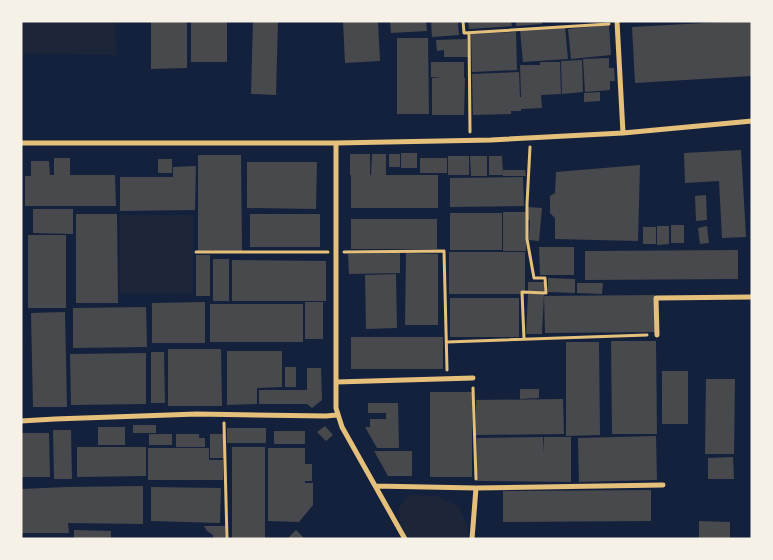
<svg xmlns="http://www.w3.org/2000/svg" width="773" height="560" font-family="'Fira Sans',sans-serif">
	<style>
		.green { fill: #1d2539 }
		.building { fill: #48494c }
		.lines { fill: none; stroke-linecap: round; stroke-linejoin: round }
		.path { stroke: #e5c07b; stroke-width: 3 }
		.minor { stroke: #e5c07b; stroke-width: 5 }
	</style>
	<rect width="100%" height="100%" fill="#14213d"/>
	<!-- green -->
	<path class="green" d="M21 21H115L116 55 21 53Z
		M120 215H193V293H120Z
		M409 495 438 496 459 507 468 527 467 539H408L400 526 398 509Z"/>
	<!-- building -->
	<path class="building" d="M151 21H187V68L151 69Z
		M191 21H227V62H191Z
		M253 21H278L276 95 251 94Z
		M343 21H378L380 61 345 63Z
		M390 21H426L427 31 391 33Z
		M431 21H458L459 35 432 37Z
		M468 21H511L512 26 469 29Z
		M516 21H542V24L516 26Z
		M739 21H752V76L635 83 632 27Z
		M609 25 611 55 571 59 568 29Z
		M565 27 568 59 523 62 520 30Z
		M516 32 517 70 472 72 471 34Z
		M397 38H428L429 114H397Z
		M467 39 468 57H444V50L437 51 436 40Z
		M609 58V68H614L615 81H610V90L585 92 583 59Z
		M582 60 583 92 562 94 561 61Z
		M431 62H464V78H452H465L464 115H432V78L442 77H431Z
		M540 62H560L561 94 541 95 542 108 521 109V111H511V114L473 115 472 74 519 72 520 97H521L520 65H540Z
		M600 92V101L584 102V93Z
		M741 150 746 237 722 238 719 181 685 183 684 153Z
		M401 153H417V168H401Z
		M350 154H370V175H350Z
		M372 154H386V175H371Z
		M389 154H400V167H389Z
		M198 155H241L242 251H198Z
		M448 156H469V175H448Z
		M470 156H487V176H471Z
		M489 156H502L503 175H489Z
		M54 158H70V175H115L116 206H25V176H31V161H49L50 175H68H54Z
		M420 158H447V173H420Z
		M158 159H172V173H158Z
		M247 162H317L316 209 247 208Z
		M640 165 638 241 555 239V218L550 213V196L555 193 556 172Z
		M196 166 195 210 120 211V177H173V167Z
		M503 170H525L526 176H503Z
		M351 175H438V208H351Z
		M523 177 524 206 450 207V178Z
		M706 195 707 220 696 221 695 196Z
		M528 207 542 208 539 241 529 240 530 220H528Z
		M33 209H73V234L33 233Z
		M503 212H526V251H503Z
		M450 213H502V250H450Z
		M76 214H117L118 303H76Z
		M250 214H320V247H250Z
		M351 219H437V249H351Z
		M671 225H684V243H671Z
		M657 226H669V244L657 245Z
		M707 226 709 243 700 244 698 228Z
		M643 227H656V244H643Z
		M28 235H66V308H28Z
		M539 247H574V275H540Z
		M738 250V279L585 280V251Z
		M449 252H525V294H449Z
		M400 253V273L349 274 348 254Z
		M406 253 438 254V325H405Z
		M196 255H210V296H196Z
		M213 259H229V301H213Z
		M232 260 326 261V301H232Z
		M396 274 397 328 366 329 365 275Z
		M548 278 575 279V293L548 292Z
		M528 282H544V292L528 291Z
		M577 283H603L602 294 577 293Z
		M528 294H544L542 334H526Z
		M655 295 656 332 545 333 544 296Z
		M450 298H519V337H450Z
		M205 302V343H152V303Z
		M305 302H323V339H305Z
		M210 304H303V342H210Z
		M146 307 147 347 73 348V308Z
		M65 312 67 407H33L31 313Z
		M351 337H443V369H351Z
		M611 341H656L657 434H612Z
		M566 342H599L600 435 566 436Z
		M168 349H221L222 406H168Z
		M227 351H282V387L257 388V404L227 405Z
		M151 352H164L165 403H151Z
		M146 353V404L71 405 70 354Z
		M285 367H296V387H285Z
		M307 368H321L322 400 312 408 307 404H259V390H307Z
		M662 371H688V424H662Z
		M706 379H735L734 454H705Z
		M520 389H539V398L520 399Z
		M430 392H472V477H430Z
		M563 399 564 434 476 435V400Z
		M368 403H398L399 448H377L365 427H370V419H386V413H368Z
		M133 425H156V433H133Z
		M325 426 333 435 326 441 317 432Z
		M98 427H125V445H98Z
		M227 428H266V443H227Z
		M53 430H71L72 479H54Z
		M274 431H305V444H274Z
		M21 433H49L50 477H21Z
		M149 434H172V445H149Z
		M176 434H199V438H205V447H176Z
		M210 434H224V458H210Z
		M656 436 657 480 579 482 578 438Z
		M543 437 544 453V437H571V482L477 481V438Z
		M77 447H146V476L77 477Z
		M232 447H265V539H232Z
		M148 448H209V460H223V480H148Z
		M268 448H305V464H312V481H305V483H313V505L299 522 268 521Z
		M374 451H412V476H388Z
		M733 457 734 479H708V458Z
		M143 486V524L68 523 69 533H21V489L67 487Z
		M151 487 221 488 220 523 151 521Z
		M651 490V521L503 522V491Z
		M699 521 730 522V539H699Z
		M204 526H225V539H213V535L207 531Z
		M74 530 111 531V539H74Z
		M296 530 305 539H287Z"/>
	<g class="lines">
		<!-- path -->
		<path class="path" d="M463 21 464 33 609 24
			M469 33 470 132
			M196 252H328
			M344 252 444 251 447 370
			M524 339 522 292 546 293 545 278H534L527 239V204L530 147
			M447 342 647 335
			M473 388 476 479
			M224 423 227 539"/>
		<!-- minor -->
		<path class="minor" d="M617 21 623 133
			M21 143H336L491 140 623 133 752 121
			M336 143V408L342 427 405 539
			M657 335 656 298 752 297
			M336 382 473 378
			M21 421 55 419 197 414 326 416 337 415
			M375 486 476 488 663 485
			M472 539 476 488"/>
	</g>
	<!-- border -->
	<rect width="773" height="560" fill="none" stroke="#f6f1e7" stroke-width="45"/>
</svg>
